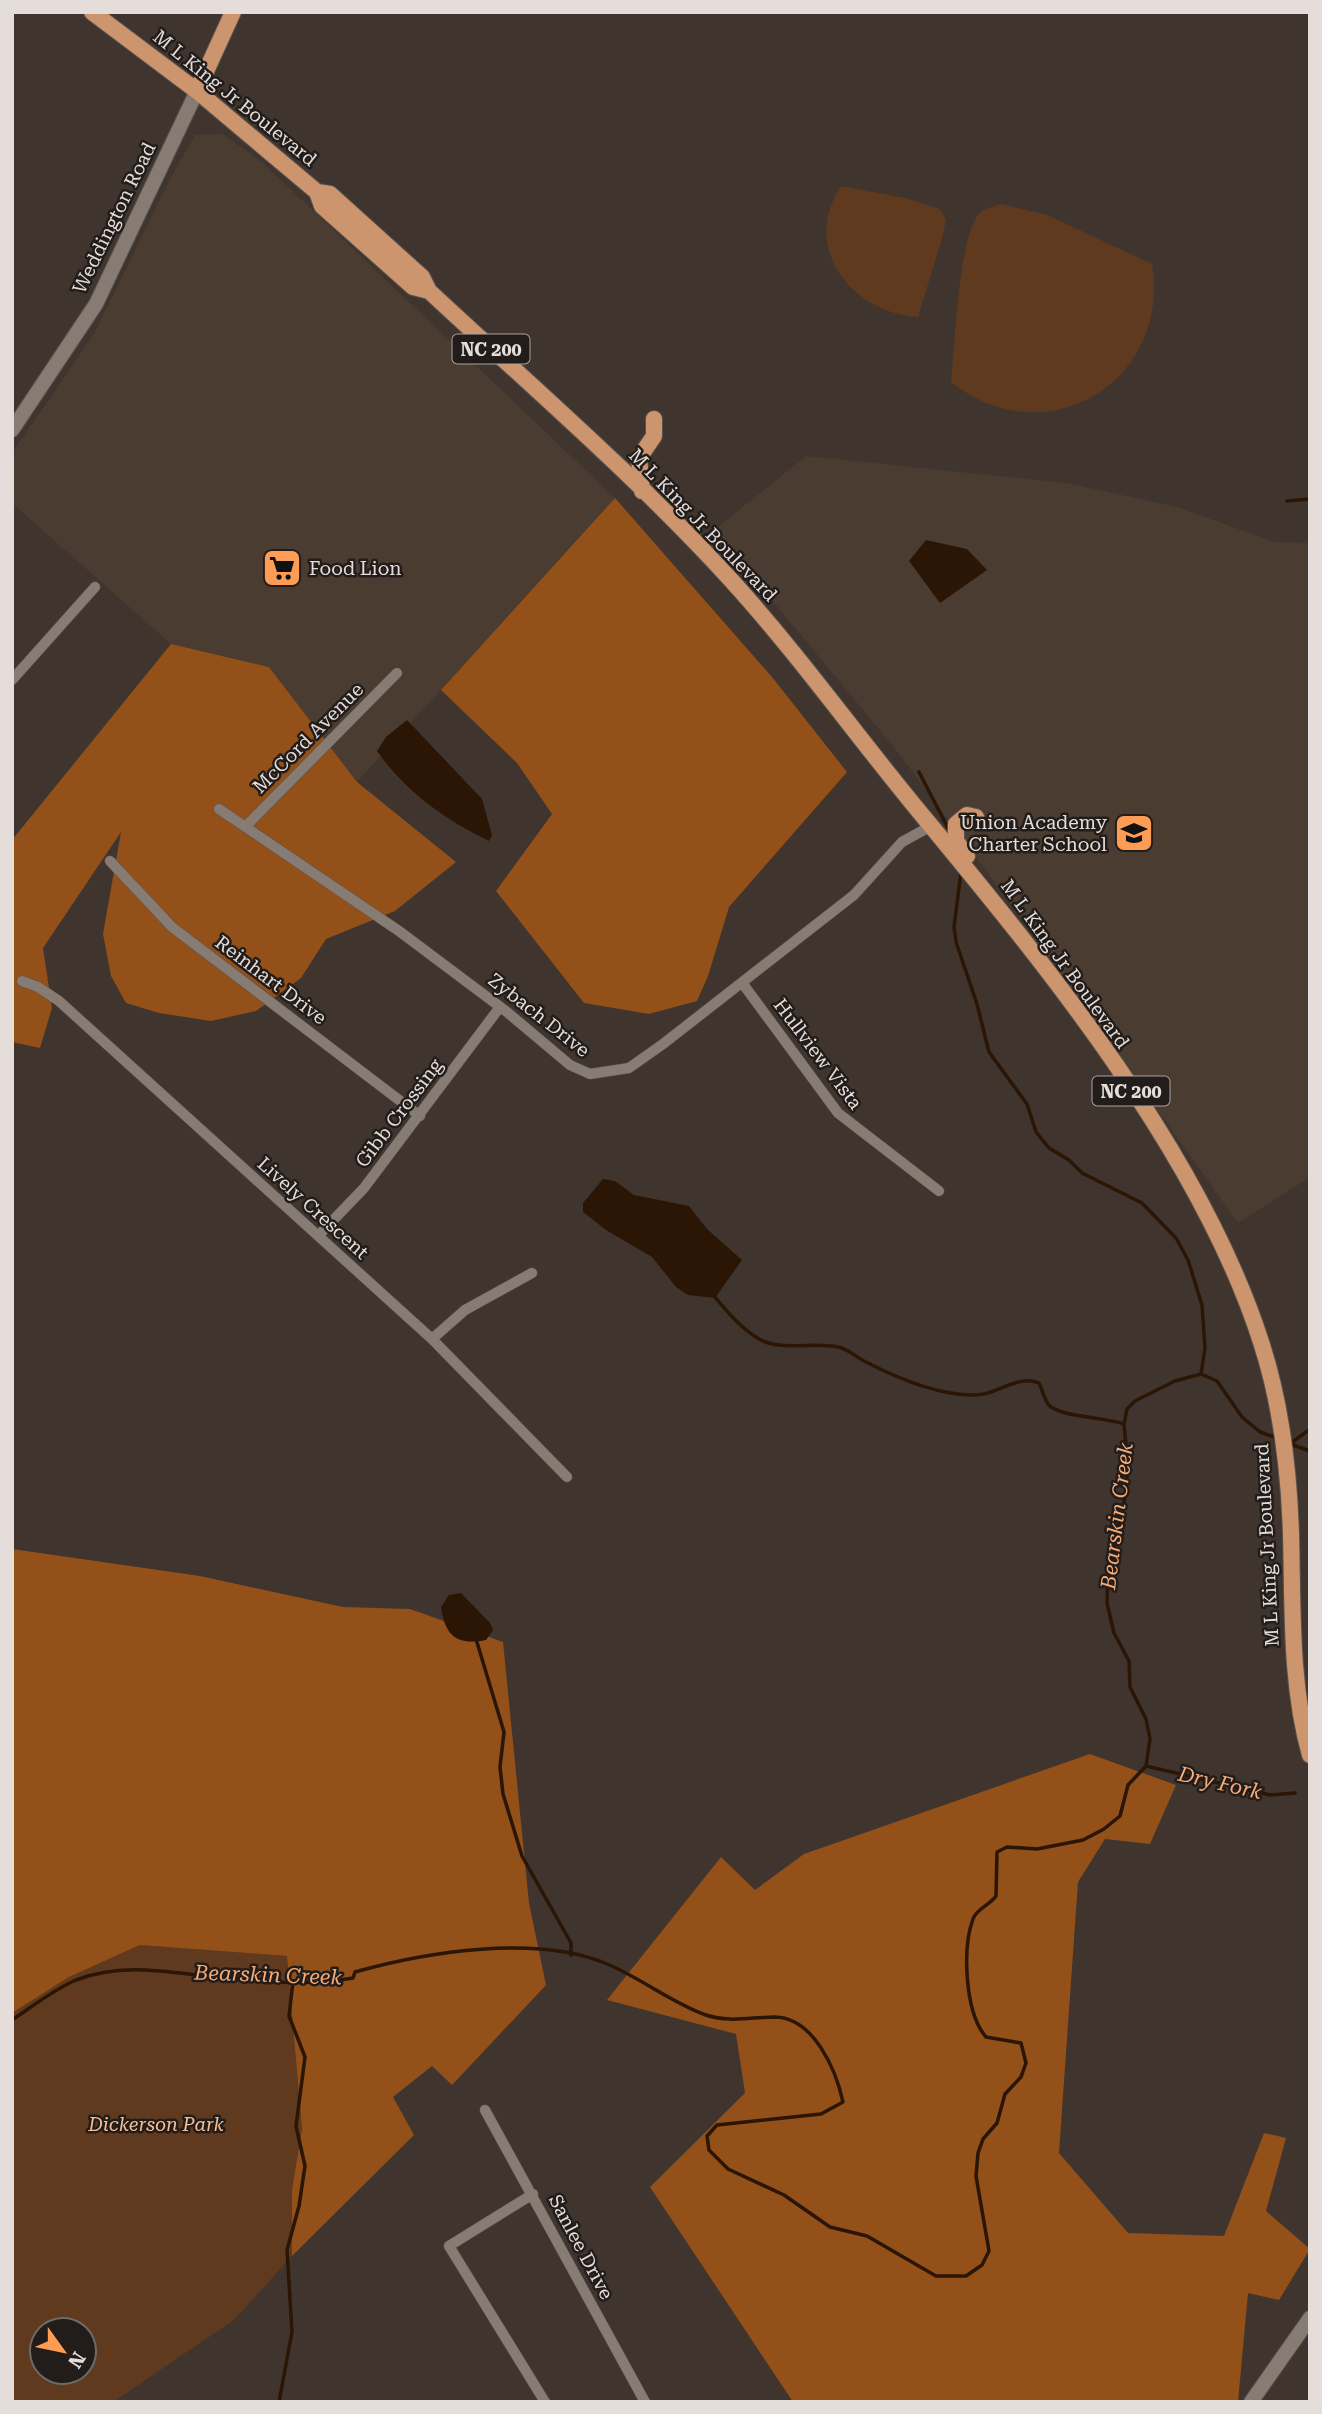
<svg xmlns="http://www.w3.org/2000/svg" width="1322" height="2414" font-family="'Roboto Serif',serif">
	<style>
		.built { fill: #4b3c31 }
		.green { fill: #603a1e; fill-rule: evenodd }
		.forest { fill: #935018 }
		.water { fill: #2b1505 }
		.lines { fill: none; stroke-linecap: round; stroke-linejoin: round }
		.stream { stroke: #2b1505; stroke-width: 3.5 }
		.street-casing { stroke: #5a524d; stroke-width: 11 }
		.secondary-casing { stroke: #5a524d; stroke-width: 16 }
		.primary-casing { stroke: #5a524d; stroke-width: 18 }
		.street { stroke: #877c74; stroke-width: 10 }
		.secondary { stroke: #877c74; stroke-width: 14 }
		.primary { stroke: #cd956d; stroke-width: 16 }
		.labels { text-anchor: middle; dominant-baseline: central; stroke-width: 5; stroke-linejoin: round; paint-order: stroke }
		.shield { fill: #221d1a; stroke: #aaa3a0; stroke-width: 2 }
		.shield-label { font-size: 18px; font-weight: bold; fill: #e4ddd9 }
		.street-label { font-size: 19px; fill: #e4ddd9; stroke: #221d1a }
		.poi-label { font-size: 19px; fill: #e4ddd9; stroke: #221d1a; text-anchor: start }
		.park-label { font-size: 19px; font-style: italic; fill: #f9c098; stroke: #221d1a }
		.water-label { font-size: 21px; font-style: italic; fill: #f7ab76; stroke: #221d1a }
	</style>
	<rect width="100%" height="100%" fill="#3f352e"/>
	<!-- built -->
	<path class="built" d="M223 134 263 163 615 498 357 782 269 667 171 644 12 503V453L94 334 169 181 195 135Z
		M806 456 1067 483 1177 507 1275 542 1310 543V1177L1238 1223 1019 915 897 751 714 530Z"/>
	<!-- green -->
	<path class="green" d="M841 186 905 198 940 209 946 220 942 239 918 317C852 313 800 248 841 186Z
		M1002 204 1047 215 1152 264C1171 383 1045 457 951 382 955 346 958 242 978 215 984 208 993 207 1002 204Z
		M140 1945 287 1956 302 2129 292 2189V2256L234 2320 113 2402H12V2013L69 1977ZM42 2330H84V2372H42Z"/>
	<!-- forest -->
	<path class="forest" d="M615 498 772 677 847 772 729 907 708 976 697 1001 649 1014 584 1003 496 891 552 814 517 763 441 690Z
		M171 644 269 667 357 782 456 862 395 911 326 939 301 978 256 1011 211 1021 159 1013 126 1003 111 976 103 934 121 832 43 948 52 1008 40 1048 12 1042V840Z
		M12 1549 200 1576 343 1607 410 1609 503 1642 529 1903 546 1985 452 2085 432 2066 393 2097 414 2135 292 2256V2189L302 2129 287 1956 140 1945 69 1977 12 2013Z
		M1090 1754 1176 1785 1150 1844 1105 1839 1078 1882 1059 2153 1128 2233 1224 2236 1264 2133 1286 2138 1266 2211 1310 2249 1279 2300 1248 2293 1238 2402H793L650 2187 745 2093 736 2034 607 2000 721 1857 755 1890 804 1854Z"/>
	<!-- water -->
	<path class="water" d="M926 540 967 549 987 570 940 603 909 561Z
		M407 720 482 799 492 835 489 841C444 819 406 792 377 751L386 737Z
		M603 1179 615 1181 634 1195 689 1206 707 1229 742 1260 715 1298 688 1295 676 1287 652 1257 606 1230 583 1212V1203Z
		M461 1593 490 1623 493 1630 486 1640C456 1646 445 1635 441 1607L449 1595Z"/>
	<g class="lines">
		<!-- stream -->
		<path class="stream" d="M1287 501 1310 499
			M919 772 950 832
			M961 872 954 927 956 942 977 1004 989 1052 1027 1104 1036 1132 1049 1148 1069 1160 1082 1173 1142 1203 1176 1238 1188 1260 1202 1305 1205 1348 1201 1374
			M713 1295C727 1311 740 1328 759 1339 783 1352 813 1341 838 1347 849 1349 857 1358 866 1362 897 1378 938 1395 973 1395 997 1396 1016 1374 1039 1383 1042 1389 1044 1398 1048 1404 1057 1417 1105 1417 1124 1424
			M1290 1444 1310 1451
			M1290 1444 1310 1429
			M476 1639 504 1732 500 1767 503 1794 522 1856 571 1943V1955
			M1146 1766 1270 1795 1295 1793
			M12 2020C33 2006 53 1990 76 1980 122 1962 167 1972 214 1977 258 1982 309 1986 353 1978L355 1972C426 1952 537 1934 607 1964 641 1978 672 2003 706 2015 730 2023 751 2017 775 2017 814 2018 836 2070 843 2102L821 2114 717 2125 707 2136 709 2150 728 2169 784 2195 830 2227 867 2236 936 2276H966L982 2265 989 2251 976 2176 978 2153 983 2139 997 2123 1005 2094 1021 2077 1026 2063 1021 2043 986 2037C965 2013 962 1949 973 1919 976 1909 990 1905 996 1896L997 1852 1007 1847 1037 1849 1083 1840 1104 1829 1120 1816 1128 1785 1146 1766 1150 1739 1146 1719 1130 1687 1129 1661 1114 1633 1107 1603 1108 1571 1125 1497 1128 1465 1124 1424 1127 1409 1135 1401 1175 1381 1201 1374 1217 1381 1242 1417 1260 1432 1277 1438
			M279 2402 292 2332 287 2250 299 2206 305 2166 296 2126 305 2057 289 2016 293 1981"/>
		<!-- street casing -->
		<g class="street-casing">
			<path id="street" d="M12 680 95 587
				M219 809 399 931 507 1012 570 1065 590 1074 629 1068 663 1044 854 895 902 842 931 826
				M245 827 397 673
				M110 861 172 927 420 1116
				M22 981 38 987 59 1001 432 1339 567 1477
				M743 984 838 1113 939 1191
				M318 1236 364 1188 500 1007
				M432 1339 465 1310 532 1273
				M485 2110 645 2402
				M533 2194 449 2246 545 2402"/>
		</g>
		<!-- secondary casing -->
		<g class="secondary-casing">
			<path id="secondary" d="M12 430 96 304 197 91
				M1251 2402 1310 2318"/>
		</g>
		<!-- primary casing -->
		<g class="primary-casing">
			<path id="primary" d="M92 12 197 91 317 192 322 206 413 287 429 291
				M197 91 233 12
				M317 192 330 194 422 277 429 291C530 385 637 477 731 580 801 657 860 741 927 821 1051 971 1201 1155 1261 1342 1281 1403 1289 1470 1291 1534 1293 1608 1290 1684 1310 1755
				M642 491 639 458 654 436V419
				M967 856 956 841V824L967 815 976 817"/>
		</g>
		<!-- street -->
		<use href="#street" class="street"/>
		<!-- secondary -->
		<use href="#secondary" class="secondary"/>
		<!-- primary -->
		<use href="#primary" class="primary"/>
	</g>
	<!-- icons -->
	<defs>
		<g id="supermarket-square" transform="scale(2.0125)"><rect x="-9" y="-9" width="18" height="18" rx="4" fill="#fd9d55" stroke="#221d1a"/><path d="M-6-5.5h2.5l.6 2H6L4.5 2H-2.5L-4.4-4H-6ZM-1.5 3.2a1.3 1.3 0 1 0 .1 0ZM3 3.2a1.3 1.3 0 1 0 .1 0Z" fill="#111"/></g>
		<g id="school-square" transform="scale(2.0125)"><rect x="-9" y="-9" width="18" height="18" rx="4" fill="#fd9d55" stroke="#221d1a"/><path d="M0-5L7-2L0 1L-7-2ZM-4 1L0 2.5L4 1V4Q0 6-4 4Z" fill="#111"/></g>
	</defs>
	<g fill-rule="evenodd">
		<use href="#supermarket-square" x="282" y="568"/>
		<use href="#school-square" x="1134" y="833"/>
	</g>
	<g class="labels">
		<!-- shield labels -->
		<g class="shield">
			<rect x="452.5" y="334.5" width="77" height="29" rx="5"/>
			<rect x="1092.5" y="1076.5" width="77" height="29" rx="5"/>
		</g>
		<g class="shield-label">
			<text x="491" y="349">NC 200</text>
			<text x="1131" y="1091">NC 200</text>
		</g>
		<!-- street labels -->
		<g class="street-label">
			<text transform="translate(235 98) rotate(39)">M L King Jr Boulevard</text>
			<text transform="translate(114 218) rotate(-64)">Weddington Road</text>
			<text transform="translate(703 525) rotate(46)">M L King Jr Boulevard</text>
			<text transform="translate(308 738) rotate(-45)">McCord Avenue</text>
			<text transform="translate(1065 964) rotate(54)">M L King Jr Boulevard</text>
			<text transform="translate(271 980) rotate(37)">Reinhart Drive</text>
			<text transform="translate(539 1015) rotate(38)">Zybach Drive</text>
			<text transform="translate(818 1054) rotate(53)">Hullview Vista</text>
			<text transform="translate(399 1113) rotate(-53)">Gibb Crossing</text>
			<text transform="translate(313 1208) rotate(42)">Lively Crescent</text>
			<text transform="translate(1267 1545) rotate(-93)">M L King Jr Boulevard</text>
			<text transform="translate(581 2247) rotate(62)">Sanlee Drive</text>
		</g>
		<!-- poi labels -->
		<g class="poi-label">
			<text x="309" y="568">Food Lion</text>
			<text x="1107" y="822" text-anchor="end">Union Academy<tspan x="1107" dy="22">Charter School</tspan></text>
		</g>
		<!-- park labels -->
		<g class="park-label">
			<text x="156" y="2124">Dickerson Park</text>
		</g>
		<!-- water labels -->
		<g class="water-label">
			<text transform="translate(1117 1516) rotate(-83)">Bearskin Creek</text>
			<text transform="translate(1220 1783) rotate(13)">Dry Fork</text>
			<text transform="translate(268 1975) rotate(2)">Bearskin Creek</text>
		</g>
	</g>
	<!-- border -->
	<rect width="1322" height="2414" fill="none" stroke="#e4ddd9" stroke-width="28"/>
	<!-- north arrow -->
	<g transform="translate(63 2351) rotate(123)"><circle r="33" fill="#221d1a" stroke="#706a66" stroke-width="2"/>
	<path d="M0-5L12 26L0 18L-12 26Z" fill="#fd9d55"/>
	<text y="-10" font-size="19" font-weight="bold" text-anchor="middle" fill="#e4ddd9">N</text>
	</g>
</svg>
